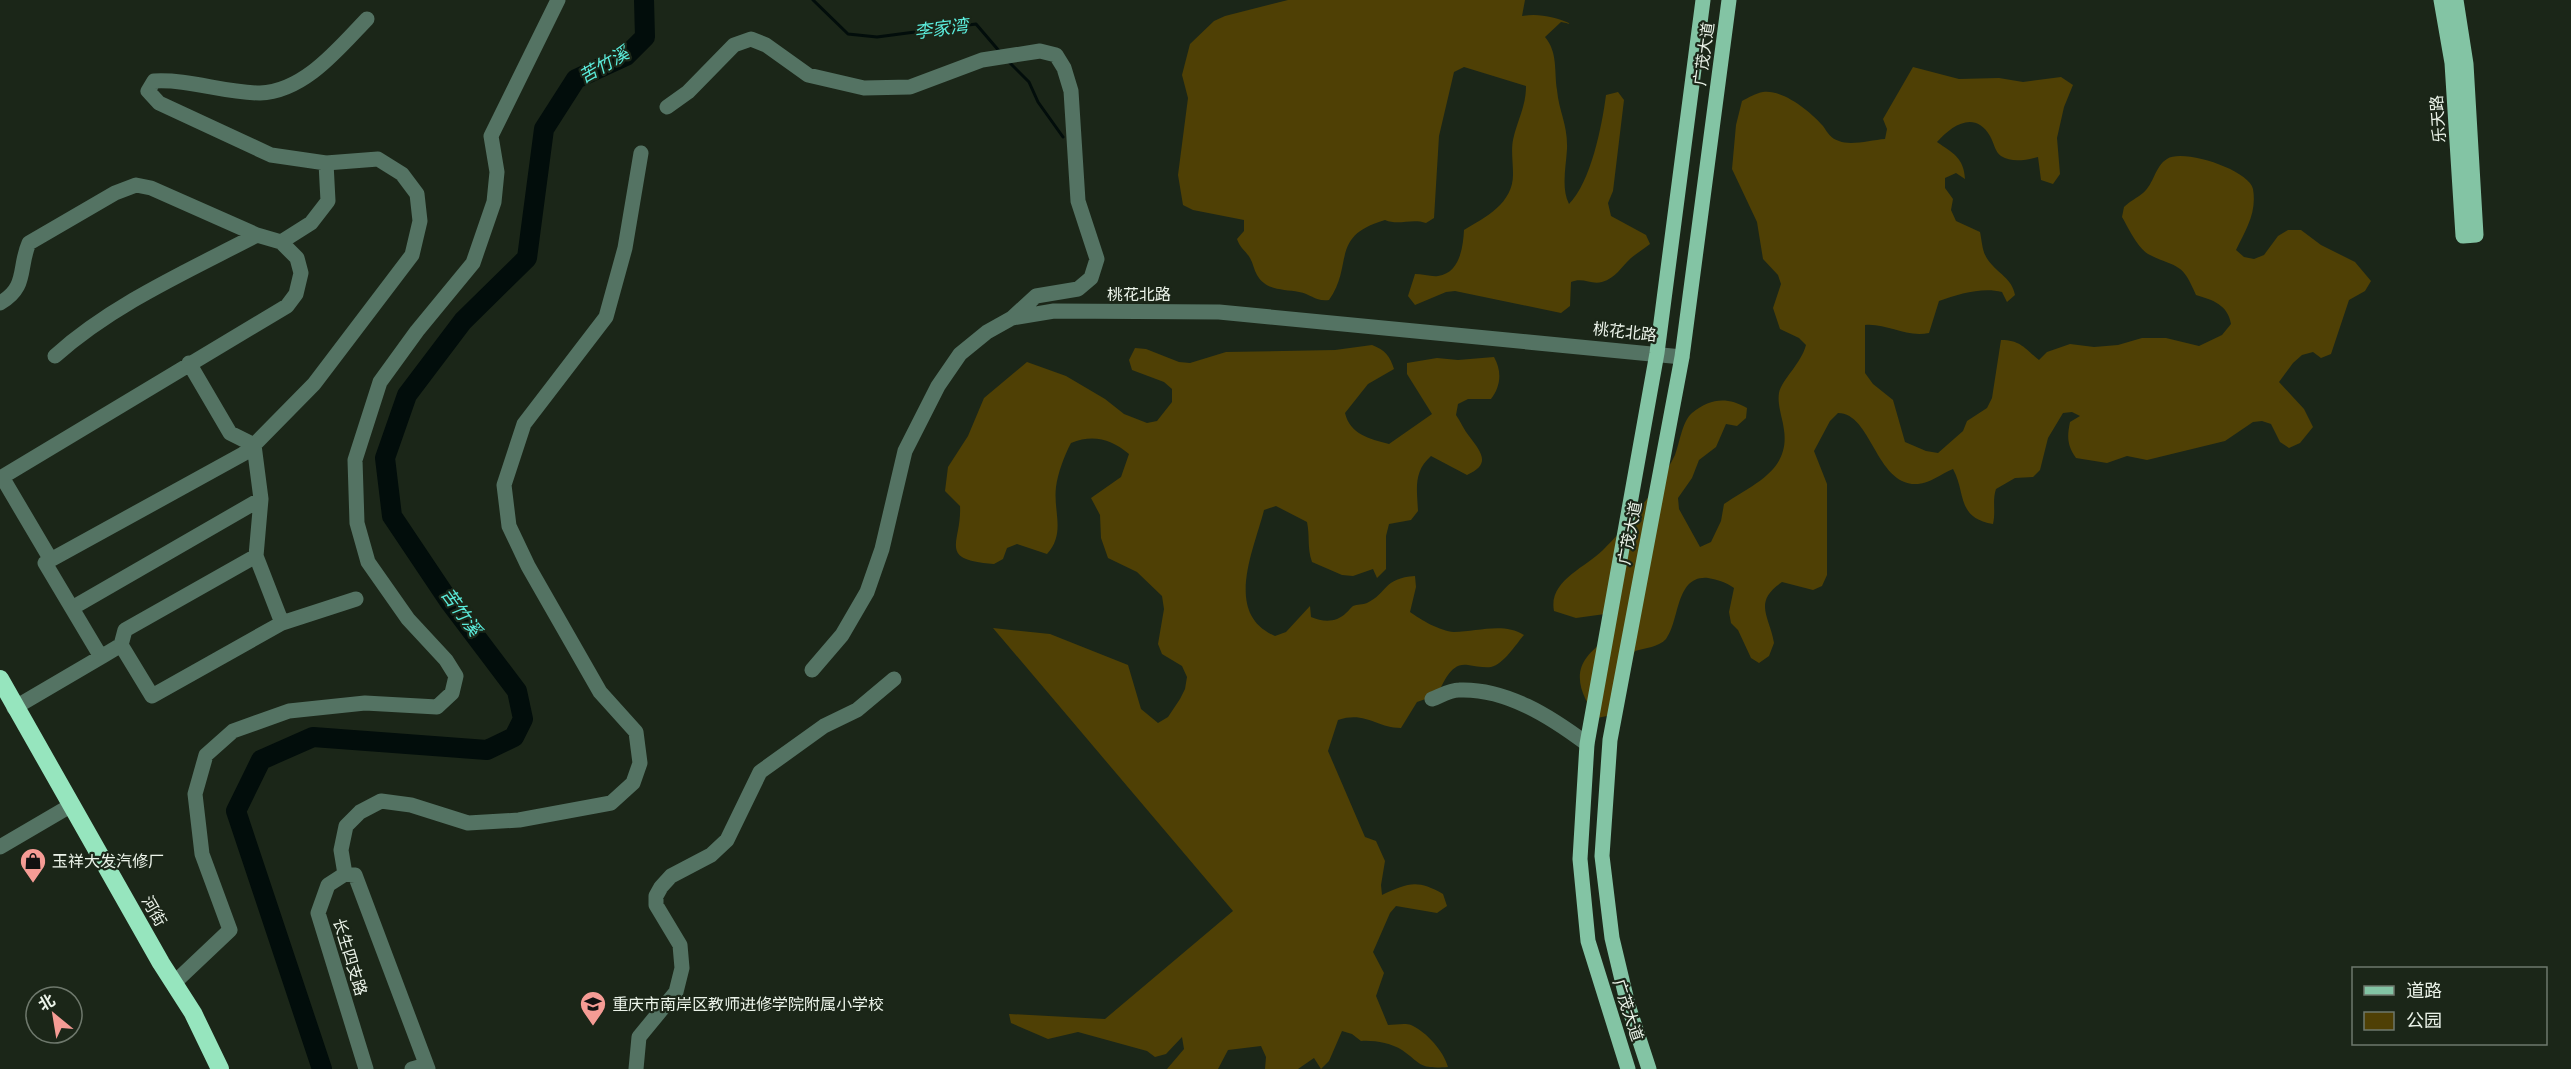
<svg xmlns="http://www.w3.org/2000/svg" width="2571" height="1069" font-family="Rubik,'Noto Sans SC',sans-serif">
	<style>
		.green { fill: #4f4005 }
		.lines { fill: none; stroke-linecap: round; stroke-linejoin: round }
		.stream { stroke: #020d0b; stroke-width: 3 }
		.river { stroke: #020d0b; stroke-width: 20 }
		.minor { stroke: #547363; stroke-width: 15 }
		.major { stroke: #83c4a4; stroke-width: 15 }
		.highway { stroke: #96e5be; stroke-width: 18 }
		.labels { text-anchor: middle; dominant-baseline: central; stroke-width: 4.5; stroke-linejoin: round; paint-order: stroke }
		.street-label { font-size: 16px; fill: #ebf3e9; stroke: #1b2618 }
		.poi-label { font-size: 16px; fill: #ebf3e9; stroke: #1b2618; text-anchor: start }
		.water-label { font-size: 18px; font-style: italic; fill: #5becdc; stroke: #1b2618 }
	</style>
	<rect width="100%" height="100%" fill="#1b2618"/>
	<!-- green -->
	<path class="green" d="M1288 0H1525L1522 16C1538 13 1556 17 1571 24L1561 22 1545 37C1558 53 1554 70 1557 90 1559 112 1568 125 1567 149 1566 167 1561 188 1569 204 1591 182 1602 126 1606 95L1618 92 1624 100 1613 191 1608 203 1611 216 1646 235 1650 244C1644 249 1637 253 1631 258 1621 267 1616 278 1602 282 1591 285 1583 277 1571 282L1570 306 1561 313 1455 291 1446 292 1415 305 1408 296 1415 274C1422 274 1432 277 1438 276 1460 273 1463 247 1464 230 1486 217 1514 203 1513 173 1513 163 1511 150 1513 140 1517 121 1526 107 1526 86L1464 67 1454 72 1439 136 1434 218 1426 223C1411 218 1399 226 1385 220 1329 236 1354 265 1329 300 1316 302 1311 294 1299 292 1284 289 1266 291 1257 275 1254 270 1253 263 1250 258 1245 250 1240 248 1237 239L1244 231V220L1193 210 1183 205 1178 175 1188 98 1182 75 1190 44 1214 21 1225 16Z
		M1913 67 1959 79 1999 78 2023 82 2061 77 2073 85 2064 107 2057 138 2060 174 2053 184 2041 180 2038 157C2026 160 2012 163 2001 156 1995 152 1994 143 1990 136 1975 110 1952 125 1937 142 1953 153 1964 158 1965 179L1956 173 1945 178V188L1953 199 1951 210 1956 221 1980 232C1982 241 1982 252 1988 260 1998 274 2012 278 2015 295L2007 302 2002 292C1982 287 1959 294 1939 301L1929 333C1906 338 1887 323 1865 325V373L1873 384 1893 400 1905 442 1926 451 1938 453 1963 431 1967 421 1987 408 1992 398 2001 340C2021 340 2025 349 2039 360L2047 352 2070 344 2094 347 2118 345 2142 338H2166L2199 346 2222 335 2231 324C2228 305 2213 300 2196 295 2182 262 2179 269 2150 255 2138 249 2129 229 2122 217L2124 207C2130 201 2137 198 2143 193 2154 184 2155 166 2167 159 2183 148 2249 170 2253 189 2257 213 2246 229 2236 250L2244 257 2254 259 2264 255 2278 236 2288 230H2301L2321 245 2355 262 2371 281 2365 291 2349 300 2331 354 2321 358 2313 352 2302 355 2293 363 2279 382 2304 409 2313 427 2300 443 2289 448 2280 442 2271 424 2262 421 2253 422 2225 441 2147 460 2127 456 2107 463 2076 458C2067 445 2067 437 2070 422L2080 416 2072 412 2063 413 2048 438 2040 470 2033 477 2015 478 1996 489C1992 501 1996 511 1993 524 1956 518 1966 492 1953 469 1941 474 1930 483 1918 484 1876 487 1872 413 1838 413L1830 421 1814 451 1827 484V575L1822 586 1813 590 1782 582C1752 602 1770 617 1774 643L1769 656 1759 663 1751 658 1738 630 1731 623 1729 612 1734 588C1726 582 1718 580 1708 578 1675 575 1680 621 1666 639 1659 647 1645 648 1635 651L1607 716 1597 718C1585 701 1571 677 1587 657 1592 650 1599 647 1602 638 1604 631 1604 622 1605 614L1576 618 1554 611C1548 581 1585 568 1603 550 1627 526 1660 486 1675 455 1680 442 1682 422 1692 413 1711 398 1727 397 1747 408L1746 418 1737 426 1726 424 1716 447 1699 460 1692 478 1678 498 1679 509 1700 547 1711 542 1721 521 1724 504C1753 484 1790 471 1784 430 1783 419 1777 405 1779 393 1782 379 1801 364 1806 345L1799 338 1780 329 1773 308 1781 284 1778 275 1763 259 1757 222 1732 169 1736 125 1742 101C1748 98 1756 93 1763 92 1783 89 1811 112 1823 126 1828 133 1830 138 1839 141 1851 146 1871 140 1885 139L1887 129 1883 119Z
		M1372 345C1385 350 1390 356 1394 369L1368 384 1345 413C1350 434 1369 439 1389 444L1432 414 1407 374V363L1437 358 1458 360 1494 357C1502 371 1501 386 1491 399H1468L1458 404 1456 415C1461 422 1464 430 1469 436 1481 452 1492 464 1467 475L1431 456C1413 472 1417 489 1418 511L1411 520 1389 524 1386 536V569L1377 578 1373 569 1353 576 1342 575 1312 562C1307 548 1310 536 1307 522L1276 506 1264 510C1254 550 1223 614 1275 636L1286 632 1310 606 1311 617C1323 622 1336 623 1346 613 1349 611 1350 608 1353 606 1357 604 1363 605 1367 603 1388 593 1383 578 1415 576L1416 587 1410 612C1421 620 1440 631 1454 632 1477 632 1503 622 1524 635 1516 644 1504 664 1491 667 1484 668 1475 666 1468 665 1450 662 1444 683 1437 695L1417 702 1401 728C1376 728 1366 711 1338 720L1328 751 1365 837 1376 841 1385 861 1381 885 1382 895C1408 883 1417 879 1443 894L1447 906 1437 913 1396 906 1390 913 1373 952 1384 973 1376 996 1388 1025C1395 1025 1405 1023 1411 1025 1427 1032 1444 1052 1448 1067 1418 1069 1422 1064 1402 1050 1391 1043 1373 1040 1361 1041L1352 1034 1342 1031 1329 1061 1321 1069 1314 1058 1298 1069H1265L1266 1057 1261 1046 1228 1050 1218 1069H1167L1184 1049 1182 1037 1166 1054 1155 1057 1147 1051 1078 1032 1048 1039 1011 1023 1009 1014 1105 1019 1233 911 993 628 1050 634 1128 665 1141 709 1158 723 1168 717 1180 699 1185 689 1187 677 1182 666 1162 654 1158 644 1164 609 1162 596 1137 572 1108 558 1101 538 1100 515 1091 498 1121 477 1129 454C1111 439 1093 434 1071 443 1064 456 1058 473 1056 487 1053 512 1066 533 1047 554L1017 544 1007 548 1003 559 994 564C936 560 962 543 960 506L945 491 948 467 968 436 984 398 1027 362 1066 376 1105 399 1124 414 1147 423 1157 421 1172 402V389L1164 382 1132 370 1129 360 1135 348 1146 349 1179 362 1190 363 1226 352 1335 350Z"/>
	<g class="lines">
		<!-- stream -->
		<path class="stream" d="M813 0 848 34 877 37 976 24 1000 52
			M1009 62 1029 82 1038 102 1063 137"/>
		<!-- river -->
		<path class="river" d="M322 1069 236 811 261 760 313 737 487 750 514 737 523 719 517 691 449 601 392 516 385 458 407 395 463 321 527 258 544 129 576 79 626 56 645 37 644 0"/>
		<!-- minor -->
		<path class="minor" d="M667 107 688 92 734 45 751 39 766 45 808 75 864 88 910 87 982 60 1040 51 1056 55 1064 68 1071 91 1078 201 1097 259 1091 278 1078 289 1036 296 1012 318
			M281 242 311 223 328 201 326 163
			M0 303C28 287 18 268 29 243L115 193 136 185 151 188 257 235 281 242 297 258 301 273 296 294 287 306 2 477 51 560
			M55 356C113 304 188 271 257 235
			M189 363 230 433 254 445 261 499 256 556 282 623
			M72 608 261 499
			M121 645 152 696 282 623 356 599
			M101 657 121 645 125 630 256 556
			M812 670 842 635 867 592 882 549 905 451 938 386 960 354 987 332 1012 318 1054 311 1219 312 1682 357
			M1432 699C1440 696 1450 690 1459 690 1506 688 1551 717 1587 744
			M14 708 101 657 45 563 243 454 254 445 314 384 412 255 420 221 417 194 402 174 378 159 326 163 271 155 159 103 148 91 154 81C190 79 224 93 260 93 304 92 339 48 367 19
			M0 847 70 806
			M345 874 341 850 346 826 360 812 381 801 411 805 468 823 519 820 611 803 633 783 640 763 636 732 600 692 528 566 509 526 504 485 524 424 606 317 625 248 641 153
			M174 983 230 930 202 854 195 794 206 755 233 731 289 711 365 703 437 707 452 693 456 676 446 660 408 619 368 562 357 523 355 460 380 382 417 331 473 263 494 202 497 172 491 136 558 0
			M366 1069 318 913 328 885 345 874 355 875 428 1069
			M412 1069 426 1065
			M636 1069 639 1037 676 992 682 968 680 945 656 905V896L661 887 671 876 711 855 727 840 760 772 824 726 857 710 894 679"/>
		<!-- major -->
		<path class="major" d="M2441 0 2452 63 2463 236 2476 235 2466 64 2456 0
			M1628 1069 1588 941 1580 859 1587 744 1657 353 1703 0
			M1649 1069 1628 1005 1612 938 1602 856 1610 740 1682 357 1729 0"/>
		<!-- highway -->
		<path class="highway" d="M0 679 161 963 193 1013 220 1069"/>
	</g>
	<!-- icons -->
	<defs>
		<g id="shop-pin" transform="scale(1.35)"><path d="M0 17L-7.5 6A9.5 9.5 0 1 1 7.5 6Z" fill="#f59c95" stroke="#1b2618"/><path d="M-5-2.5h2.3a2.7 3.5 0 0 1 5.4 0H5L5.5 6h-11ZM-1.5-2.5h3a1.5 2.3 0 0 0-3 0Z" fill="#111"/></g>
		<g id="school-pin" transform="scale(1.35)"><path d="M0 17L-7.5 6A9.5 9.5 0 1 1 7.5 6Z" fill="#f59c95" stroke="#1b2618"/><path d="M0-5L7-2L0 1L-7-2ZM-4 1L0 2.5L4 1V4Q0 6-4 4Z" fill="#111"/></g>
	</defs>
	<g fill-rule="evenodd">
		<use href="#shop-pin" x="33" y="861"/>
		<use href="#school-pin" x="593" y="1004"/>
	</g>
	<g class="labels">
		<!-- street labels -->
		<g class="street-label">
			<text transform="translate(1704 54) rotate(-82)">广茂大道</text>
			<text transform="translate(2438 119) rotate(-94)">乐天路</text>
			<text x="1139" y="294">桃花北路</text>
			<text transform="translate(1625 332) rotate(6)">桃花北路</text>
			<text transform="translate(1630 533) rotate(-79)">广茂大道</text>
			<text transform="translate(154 911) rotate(60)">河街</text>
			<text transform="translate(350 957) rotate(73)">长生四支路</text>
			<text transform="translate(1628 1010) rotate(72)">广茂大道</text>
		</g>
		<!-- poi labels -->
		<g class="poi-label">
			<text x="52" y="861">玉祥大发汽修厂</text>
			<text x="612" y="1004">重庆市南岸区教师进修学院附属小学校</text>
		</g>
		<!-- water labels -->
		<g class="water-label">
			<text transform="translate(941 29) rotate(-7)">李家湾</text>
			<text transform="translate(604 65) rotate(-30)">苦竹溪</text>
			<text transform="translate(461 612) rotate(54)">苦竹溪</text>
		</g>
	</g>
	<!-- legend -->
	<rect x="2352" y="967" width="195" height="78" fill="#1b2618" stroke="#6e786c" stroke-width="1.5"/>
	<rect x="2364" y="986" width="30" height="9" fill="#83c4a4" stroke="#6e786c" stroke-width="1.5"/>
	<text x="2406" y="997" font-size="18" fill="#ebf3e9">道路</text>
	<rect x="2364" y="1012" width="30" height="18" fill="#4f4005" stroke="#6e786c" stroke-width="1.5"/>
	<text x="2406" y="1027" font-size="18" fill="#ebf3e9">公园</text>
	<!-- north arrow -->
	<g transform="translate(54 1015) rotate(330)"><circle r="28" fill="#1b2618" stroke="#6e786c" stroke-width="1.5"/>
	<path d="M0-4.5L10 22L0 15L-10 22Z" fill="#f59c95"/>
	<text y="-9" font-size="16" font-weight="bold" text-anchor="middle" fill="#ebf3e9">北</text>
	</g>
</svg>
